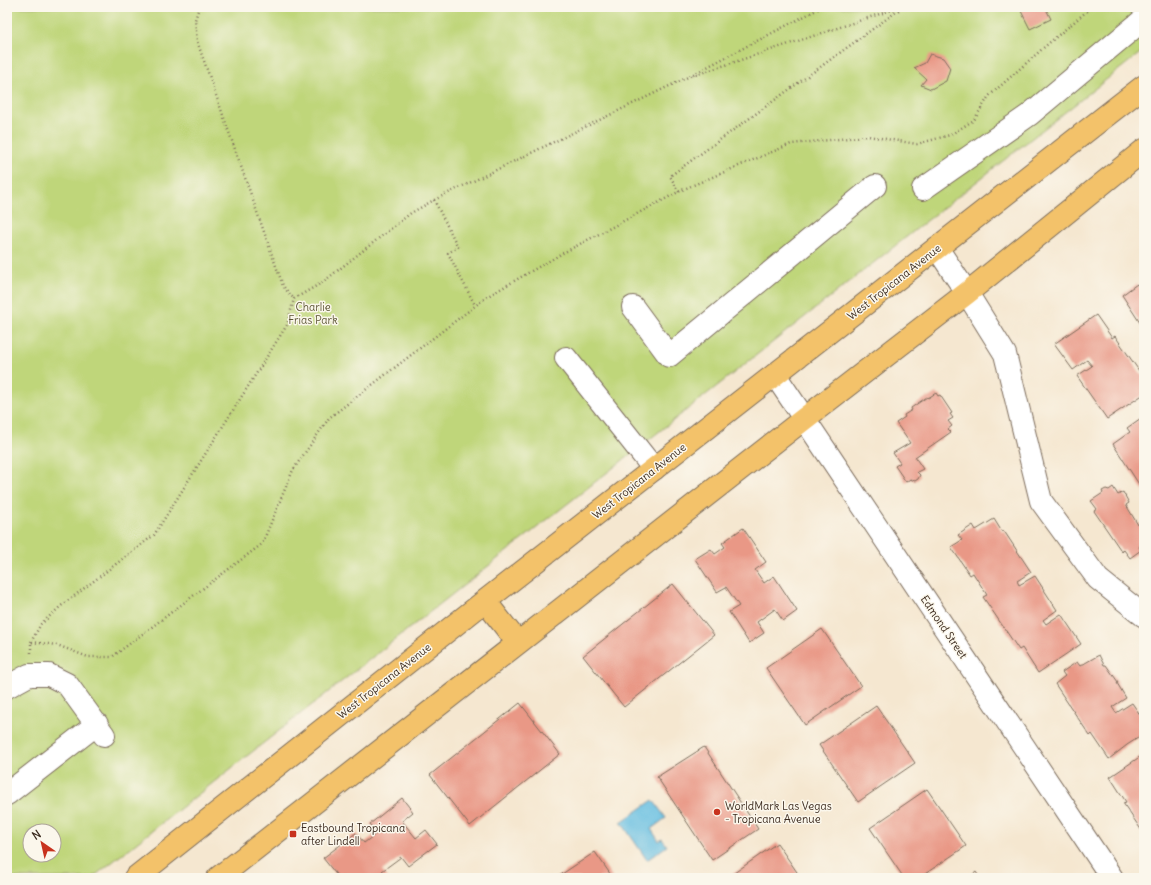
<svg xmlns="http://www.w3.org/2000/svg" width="1151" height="885" font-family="Delius,sans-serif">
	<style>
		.green { fill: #bfd67a; stroke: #7d804c; fill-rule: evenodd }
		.water { fill: #63bde1; stroke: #4f7480 }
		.building { fill: #e99886 }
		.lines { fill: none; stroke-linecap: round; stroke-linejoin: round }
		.minor-casing { stroke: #7c6c5c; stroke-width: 24 }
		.major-casing { stroke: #7c6c5c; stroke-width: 24 }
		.path { stroke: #7c6c5c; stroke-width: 2.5; stroke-dasharray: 1 3; stroke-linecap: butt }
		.minor { stroke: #fff; stroke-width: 22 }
		.major { stroke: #f3c26a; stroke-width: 22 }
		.poi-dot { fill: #c8321e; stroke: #fbf7ec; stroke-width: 1.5 }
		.labels { text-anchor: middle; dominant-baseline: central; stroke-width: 3; stroke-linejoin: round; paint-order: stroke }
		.street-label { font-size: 11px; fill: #3b2a1e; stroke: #fbf7ec }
		.park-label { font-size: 11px; fill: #5c5535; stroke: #fbf7ec }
		.poi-label { font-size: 11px; fill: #3b2a1e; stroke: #fbf7ec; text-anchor: start }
	</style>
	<rect width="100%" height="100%" fill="#fbf7ec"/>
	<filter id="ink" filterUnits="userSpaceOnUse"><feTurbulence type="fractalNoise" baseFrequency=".025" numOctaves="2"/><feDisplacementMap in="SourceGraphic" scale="8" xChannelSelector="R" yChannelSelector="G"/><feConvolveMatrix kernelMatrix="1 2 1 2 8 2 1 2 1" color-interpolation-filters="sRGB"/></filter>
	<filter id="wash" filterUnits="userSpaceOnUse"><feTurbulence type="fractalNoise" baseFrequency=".012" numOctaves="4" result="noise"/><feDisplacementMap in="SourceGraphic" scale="16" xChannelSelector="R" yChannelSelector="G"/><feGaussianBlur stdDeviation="0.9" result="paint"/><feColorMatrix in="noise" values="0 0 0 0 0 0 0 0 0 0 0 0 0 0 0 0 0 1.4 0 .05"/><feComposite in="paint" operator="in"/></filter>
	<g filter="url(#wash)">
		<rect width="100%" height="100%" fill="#f5e7d0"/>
		<!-- green -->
		<path class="green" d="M7 7H1144V50L92 878H7ZM30 831H54V855H30Z"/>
		<!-- water -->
		<path class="water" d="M653 800 666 818 651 829 659 841 662 839 667 846 647 860 621 822Z"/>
		<g id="blocks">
			<!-- building -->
			<path class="building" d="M1019 7H1045L1051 19 1030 29Z
				M930 54 943 58 950 68 946 81 931 89 921 85 926 79 914 68 925 63Z
				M1137 284 1144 294V329L1122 295Z
				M1096 315 1112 338 1115 336 1144 378V394L1107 419 1077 376 1092 366 1087 360 1073 370 1054 344Z
				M936 393 938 396 940 395 952 413 950 414 953 418 948 421 952 426 948 429 951 432 915 457 923 469 917 472 920 475 918 479 915 481 910 479 906 482 895 466 900 463 893 453 910 443 896 423 905 417 904 415 912 410 911 408 927 397 928 398Z
				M1141 418 1144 422V492L1113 444 1130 432 1127 428Z
				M1113 487 1118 495 1123 492 1129 503 1126 505 1138 525 1143 522 1144 524V543H1142L1139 547 1141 550 1130 558 1124 550 1122 552 1094 511 1097 509 1091 501 1103 493 1102 491 1106 489 1109 490Z
				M994 519 1002 532 1004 531 1031 572 1017 581 1019 585 1035 576 1057 610 1043 620 1046 624 1061 614 1081 644 1038 673 1022 648 1019 650 983 597 987 595 973 573 970 575 951 547 962 540 958 535 973 525 976 530Z
				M743 528 766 562 755 570 764 583 774 576 797 611 783 621 775 609 757 622 764 633 749 643 729 612 739 606 726 587 717 592 695 559 711 549 715 554 725 547 722 543Z
				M673 584 714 635 624 707 583 656Z
				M822 629 861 686 805 725 766 668Z
				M1099 655 1104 665H1106L1118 682 1117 683 1126 698 1112 707 1116 713 1132 703 1143 719 1142 720 1144 723V734L1127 745 1109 759 1092 734 1090 736 1055 684 1065 676 1062 672 1077 662 1080 666Z
				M1144 670V680L1139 674Z
				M520 703 560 754 470 826 430 775Z
				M876 706 915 763 858 802 819 745Z
				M704 747 758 829 712 860 657 777Z
				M1144 754V834L1123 803 1126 802 1110 777Z
				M927 789 966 846 919 878H904L870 828Z
				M402 798 413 812 402 821 416 838 426 830 437 844 408 866 401 857 382 871 388 878H346L343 875 339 878 323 858 356 833 364 843 377 833 370 824Z
				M777 843 801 878H727Z
				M595 852 613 878H556Z
				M976 872 980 878H968Z"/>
		</g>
	</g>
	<g filter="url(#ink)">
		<use href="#blocks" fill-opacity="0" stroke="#7c6c5c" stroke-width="1"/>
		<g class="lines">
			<!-- minor casing -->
			<g class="minor-casing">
				<path id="minor" d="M923 189 1029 115 1144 19
					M937 248 967 293 1005 354 1041 501 1098 579 1144 616
					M633 307 669 356 875 186
					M566 358 654 469
					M775 375 1112 878
					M7 687 29 675H49L67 684 104 735
					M7 794 97 724"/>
			</g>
			<!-- major casing -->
			<g class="major-casing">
				<path id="major" d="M485 601 518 643
					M135 878 485 601 1144 86
					M218 878 804 419 967 293 1144 150"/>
			</g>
			<!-- path -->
			<path class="path" d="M199 7 195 20 197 41 283 286 294 299
				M692 76 901 7
				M679 192 670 176 903 7
				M434 200 458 247 448 253 475 305
				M31 642 41 624 61 606 154 535 287 325 294 299 323 282 411 213 434 200 684 79 822 7
				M31 653V642L57 645 88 657H112L262 544 293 470 329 418 488 296 563 253 684 189 791 144 868 136 917 144 950 135 974 120 989 96 1049 43 1092 7"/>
			<!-- minor -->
			<use href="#minor" class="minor"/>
			<!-- major -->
			<use href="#major" class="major"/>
		</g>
	</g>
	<!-- markers -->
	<g class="poi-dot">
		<circle cx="717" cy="812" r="4"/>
		<rect x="289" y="830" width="8" height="8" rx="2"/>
	</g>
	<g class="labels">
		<!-- street labels -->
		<g class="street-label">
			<text transform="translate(894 282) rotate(-38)">West Tropicana Avenue</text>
			<text transform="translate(639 481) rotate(-38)">West Tropicana Avenue</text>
			<text transform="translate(944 627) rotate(56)">Edmond Street</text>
			<text transform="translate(384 681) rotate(-38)">West Tropicana Avenue</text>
		</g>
		<!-- park labels -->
		<g class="park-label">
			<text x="313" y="307">Charlie<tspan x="313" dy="13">Frias Park</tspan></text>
		</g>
		<!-- poi labels -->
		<g class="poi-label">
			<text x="725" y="806">WorldMark Las Vegas<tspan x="725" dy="13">- Tropicana Avenue</tspan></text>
			<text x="301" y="828">Eastbound Tropicana<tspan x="301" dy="13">after Lindell</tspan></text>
		</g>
	</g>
	<!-- margin -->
	<rect width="1151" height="885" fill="none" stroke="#fbf7ec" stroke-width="24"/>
	<!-- north arrow -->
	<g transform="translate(42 843) rotate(326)"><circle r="19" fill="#fbf7ec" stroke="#aea59a"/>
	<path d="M0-3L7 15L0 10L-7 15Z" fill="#c8321e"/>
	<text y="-6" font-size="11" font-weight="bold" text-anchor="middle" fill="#3b2a1e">N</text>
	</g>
</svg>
